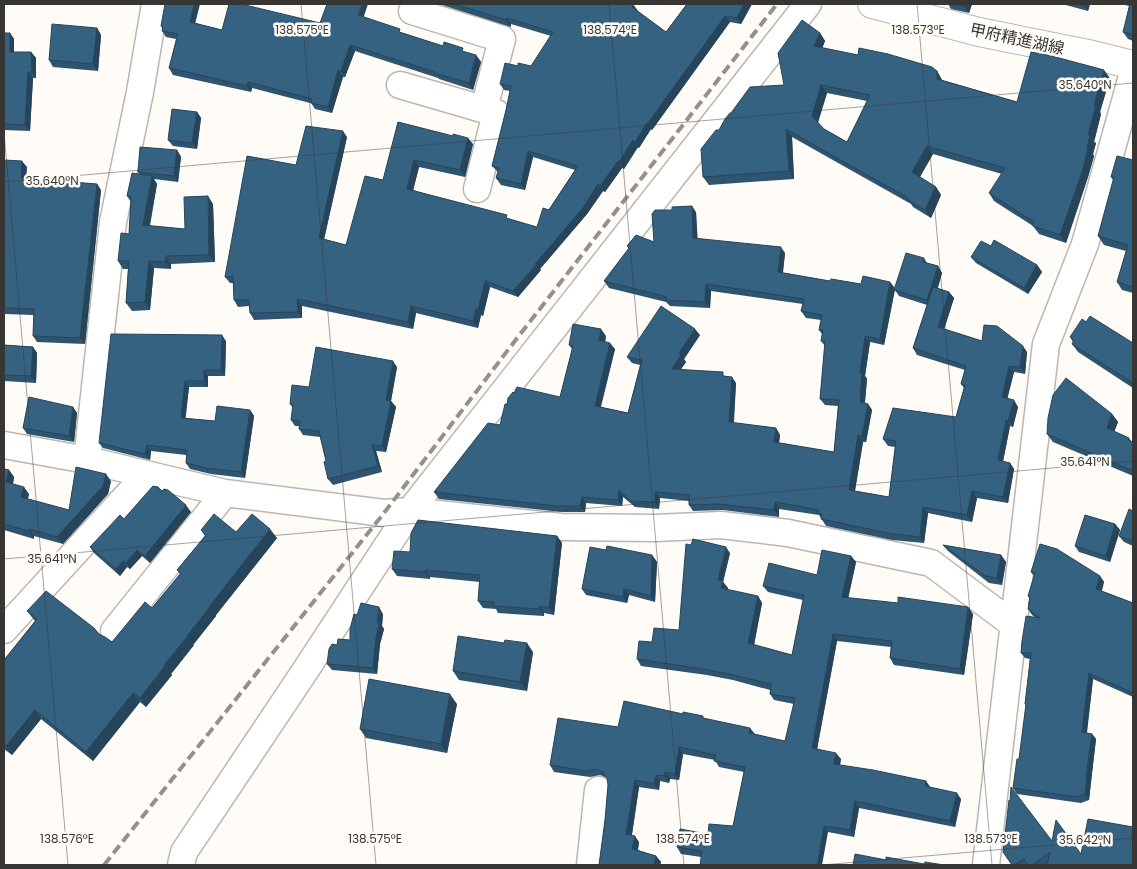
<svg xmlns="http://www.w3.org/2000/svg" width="1137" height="869" font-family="Poppins,'Noto Sans JP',sans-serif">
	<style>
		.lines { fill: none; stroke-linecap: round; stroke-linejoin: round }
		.minor-casing { stroke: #bbb6b0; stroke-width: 29 }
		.major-casing { stroke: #bbb6b0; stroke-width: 30 }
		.minor { stroke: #fff; stroke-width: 26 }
		.major { stroke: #fff; stroke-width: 28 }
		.rail { stroke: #93918d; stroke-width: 4; stroke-dasharray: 10 5; stroke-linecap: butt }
		.wall { fill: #2e546f; fill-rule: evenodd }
		.shaded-wall { fill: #26455a }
		.building { fill: #366281; stroke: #26455a; fill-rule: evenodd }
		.ticks { fill: none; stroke: #383634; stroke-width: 1; stroke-opacity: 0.45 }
		.labels { text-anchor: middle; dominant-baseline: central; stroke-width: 5; stroke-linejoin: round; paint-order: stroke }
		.street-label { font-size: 16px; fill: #383634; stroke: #fffbf6 }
		.ticks-label { font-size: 12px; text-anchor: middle; fill: #383634; stroke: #fffbf6; stroke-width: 5; stroke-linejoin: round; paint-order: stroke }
	</style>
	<rect width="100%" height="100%" fill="#fffbf6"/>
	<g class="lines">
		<!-- minor casing -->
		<g class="minor-casing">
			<path id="minor" d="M412 11 502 39 484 109
				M400 85 496 113 477 189
				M4 445 87 460 225 493 384 513 410 511 561 527 655 528 721 525 788 533 931 563 1014 625
				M87 460 113 222 140 92 155 4
				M4 630 146 475
				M114 631 225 493
				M181 865 184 852 305 671 410 511 808 4
				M590 865 598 790
				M986 865 1046 344 1085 244 1133 73"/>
		</g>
		<!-- major casing -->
		<g class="major-casing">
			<path id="major" d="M872 4 979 32 1093 55 1133 65"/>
		</g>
		<!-- minor -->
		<use href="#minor" class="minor"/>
		<!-- major -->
		<use href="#major" class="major"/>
		<!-- rail -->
		<path class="rail" d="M104 865 384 513 511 346 777 4"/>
	</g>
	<!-- wall -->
	<path class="wall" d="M439 4H632L637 11 666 32 687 4H752L741 24 730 22 652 130 651 129 639 148 638 147 624 169 622 168 605 192 603 191 587 214 540 269 541 270 518 297 490 287 483 316 481 315 478 328 416 313 413 329 302 306V318L254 320 250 313 249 306 238 307 234 300 233 283H230L225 277 296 165 347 137 324 239 346 245 383 180 398 122 473 144 465 177 419 167 413 190 510 220 537 227 575 170 533 157 525 190 501 185 496 178 498 172 492 166 506 110 510 91 504 90 500 84 518 66H531L551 36 511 24V27Z
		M948 4H972L969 13 951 9Z
		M1062 4H1090L1088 11Z
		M1121 4H1133V41L1128 39 1123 32 1129 6Z
		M364 17 403 33 443 46 476 55 481 62 473 90 439 79 438 78 355 51 345 77H343L332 113 315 109 311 103H310L252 88 251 92 173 75 169 68 176 39 166 37 162 31V28L161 26 195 23 222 30 320 23Z
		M97 28 101 35 98 71 53 67 49 60Z
		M4 33H10L14 39V52H31L36 58V78H33L30 131 4 130Z
		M820 33 825 41 822 48 937 71 942 80 1017 102 1110 78 1100 112 1101 114 1094 142 1096 143 1093 154 1094 156 1088 177 1066 243 1039 234 1033 226 994 201 989 193 1002 174 933 154 920 177 936 187 941 195 931 218 913 207 911 204 792 137 794 179 709 185 703 177 719 130 731 113 784 85ZM827 93 867 101 847 142 824 129 818 123Z
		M197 112 201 118 197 149 173 146 168 140Z
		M177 150 181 157 178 182 154 179 157 184 150 226 185 229 213 204 215 262 171 264V269L154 268 150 310 132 311 126 303 128 269H123L118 261 129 234 131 202 127 196 139 174 138 172Z
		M4 160 27 167 26 178 97 184 101 190 85 344 37 342 33 336 34 315 4 314Z
		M1133 160V293L1122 290 1117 282 1126 251 1104 245 1098 236 1113 180 1111 177Z
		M696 212 697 238 785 253 783 273 830 281 895 288 924 258 927 263 938 266 942 273 938 288 949 292 954 298 944 329 982 341 1027 352 1025 374 1014 372 1007 399 1018 407 1013 427 1010 426 1003 461 1010 463 1014 469 1008 503 977 498 972 522 928 513 924 543 892 540 826 526 819 515 779 509V517L723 510 693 511 689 505V501L660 498 659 509 635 507 623 497 622 506 586 503 585 512H562L439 499 434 492 500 425 507 404 560 397 572 349 569 345 606 336 605 342 615 349 601 407 628 413 640 365 632 363 627 357 700 335 684 359 686 362 681 369 726 376 736 383 734 423 776 428 780 435 779 443 834 452 838 406 825 405 820 399 825 346 821 341 822 334 819 330 821 320 806 318 801 311 803 304 711 291 710 308 670 306 666 302 609 288 604 281 629 249 627 246 654 242ZM895 290 899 296 927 305 913 348 917 355 965 370 961 384 964 388 956 417 883 439 888 446 895 447 889 497 855 491 863 442H866L872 410 868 404 865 403 867 379 865 376 870 342 884 345Z
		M991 246 1037 265 1042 272 1028 294 976 263 971 257Z
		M1086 322 1133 343V388L1078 352 1072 344 1073 342 1070 337Z
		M226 341 225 376H208V387H189L185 418 215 421 250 410 254 416 245 478 211 474 190 469 186 463V455L151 451 150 460 103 448 99 443Z
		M4 345 33 347 37 353 36 383 4 381Z
		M397 367 391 401 396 407 386 452 376 451 382 472 333 485 328 479 326 461 320 437 303 435 299 429V426H295L291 420 293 408 290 404 309 387Z
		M73 407 77 413 74 442 27 434 23 428Z
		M1112 414 1118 422 1114 432 1129 438 1131 441 1133 442V476L1053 442 1047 434Z
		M4 469 9 470 14 477 13 484 29 494 28 499 69 510 111 481 108 494 63 544 34 536V539L4 530Z
		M1133 511V546L1124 542 1119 536Z
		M191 512 150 563 142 556 130 569 127 567 120 576 94 553 90 547 124 519Z
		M1115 524 1120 530 1110 562 1079 552 1075 546Z
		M201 530 236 532 277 538 216 615V616L193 645H194L171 674 172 675 146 707 140 702 93 761 41 719 12 755 4 749V750V660L35 621 27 611 99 634 112 642 152 608 180 574 177 570 205 536Z
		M557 536 562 543 554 615 544 613V616L498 613 496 609 483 608 478 601 480 582 430 577V579L397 576 392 569 410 552Z
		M943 545 1001 555 1006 562 1002 585 989 583 948 551Z
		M606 550 652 555 657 562 655 602 629 595 627 603 586 595 582 589Z
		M730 553 723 582 728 588 727 590 758 596 762 603 754 645 792 655 803 600 768 592 763 586 817 575 851 556 856 562 848 598 898 603 968 607 973 614 964 675 894 665 890 658 891 647 837 641 817 749 841 759 840 765 930 787 961 799 955 827 859 808 854 837 828 832 701 857 681 854 677 847 708 834 733 826 744 772 719 767 715 760 683 754 679 780 670 779 669 783 660 781 659 790 639 787 632 835 639 842 638 850 656 856 661 862 660 865H599L605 820 608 785 607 778 600 775 590 777 554 772 550 765 618 727 705 719 755 734 785 741 794 704 774 700 770 694V690L733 680 707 675 641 666 637 659 652 642 679 630Z
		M1031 572 1100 576 1104 582 1102 591 1133 603V697L1093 679 1087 733 1092 734 1096 739 1091 781V782L1089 800 1081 803 1017 794 1013 788 1019 759 1026 705 1025 704 1030 659 1025 658 1021 653 1036 618 1032 615 1028 609 1029 598 1028 596 1034 576Z
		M383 614 382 626 384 629 380 644 377 674 332 670 327 664 337 645 350 640 357 615Z
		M533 652 527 691 459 680 453 671Z
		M457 704 447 753 366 738 360 729Z
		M1052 841 1081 854 1133 865H1012Z"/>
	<!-- shaded-wall -->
	<path class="shaded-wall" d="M194 4H200L194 28 190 22Z
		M362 4H368L362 22 358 15Z
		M633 4 638 11 636 13 632 7Z
		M744 4H752L741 24 737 18Z
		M965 4H972L969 13 964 6Z
		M1083 4H1090L1088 11Z
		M725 16 730 22 652 130 648 123Z
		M507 18 511 24V27L506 20Z
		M97 28 101 35 98 71 93 64Z
		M10 33 14 39V58L10 52Z
		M820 33 825 41 820 54 814 46Z
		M350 45 355 51 345 77 341 71Z
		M31 52 36 58V78L32 72Z
		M476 55 481 62 473 90 469 83Z
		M338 70 343 77 332 113 328 107Z
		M1104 70 1110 78 1100 112 1101 114 1094 142 1096 143 1093 154 1094 156 1088 177 1066 243 1060 235 1087 148 1094 105Z
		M937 71 942 80V87L937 79Z
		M28 72 33 78 30 131 25 125Z
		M248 82 252 88 251 92 247 86Z
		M821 85 827 93 817 124 812 116Z
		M197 112 201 118 197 149 192 143Z
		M647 123 651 129 639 148 635 142Z
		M786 129 792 137 794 179 789 171Z
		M343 131 347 137 323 244 319 238Z
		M468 138 473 144 465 177 460 170Z
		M633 140 638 147 624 169 619 162Z
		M927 146 933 154 918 180 912 172Z
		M177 150 181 157 178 182 174 176Z
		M528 151 533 157 525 190 521 184Z
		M414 160 419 167 412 195 407 189Z
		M22 161 27 167 25 184 21 178Z
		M618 161 622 168 605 192 600 186Z
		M152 176 157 184 148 233 143 225Z
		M97 184 101 190 85 344 80 338Z
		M598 184 603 191 587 214 540 269 541 270 518 297 513 291Z
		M936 187 941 195 931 218 925 210Z
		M208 196 213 204 215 262 209 255Z
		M692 206 696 212 698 244 693 238Z
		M781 247 785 253 782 278 778 272Z
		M166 256 171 264V269L165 262Z
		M149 261 154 268 150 310 145 302Z
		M1037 265 1042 272 1028 294 1024 288Z
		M938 266 942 273 932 306 927 300Z
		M485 281 490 287 483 316 478 310Z
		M890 282 895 288 884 345 880 339Z
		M706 284 711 291 710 308 705 302Z
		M949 292 954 298 943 333 938 327Z
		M297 299 302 306V318L298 312Z
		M411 306 416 313 413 329 408 322Z
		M476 309 481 315 478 328 473 321Z
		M601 329 606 336 604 347 599 340Z
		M695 329 700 335 684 359 686 362 677 375 672 369 679 353Z
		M222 335 226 341 225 376 221 370Z
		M865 336 870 342 865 376 867 379 864 409 860 402V372Z
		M610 343 615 349 599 412 595 406Z
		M1023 346 1027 352 1025 374 1020 367Z
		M33 347 37 353 36 383 31 376Z
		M393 361 397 367 390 406 386 400Z
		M1009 366 1014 372 1006 404 1002 397Z
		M204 370 208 376V387L204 381Z
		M732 377 736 383 733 429 729 422Z
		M185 381 189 387 185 424 181 418Z
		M1014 400 1018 407 1013 427 1008 421Z
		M391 401 396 407 386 452 382 446Z
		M868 404 872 410 866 442 862 436Z
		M73 407 77 413 74 442 69 436Z
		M250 410 254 416 245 478 241 472Z
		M1112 414 1118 422 1112 437 1107 428Z
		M1006 420 1010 426 1002 467 998 460Z
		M776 428 780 435 778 449 774 442Z
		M858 435 863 442 854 496 849 490Z
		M147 445 151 451 150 460 145 454Z
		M372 445 376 451 382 472 378 466Z
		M1010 463 1014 469 1008 503 1003 497Z
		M9 470 14 477 12 489 6 482Z
		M106 474 111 481 108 494 63 544 57 537Z
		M24 487 29 494 26 504 21 497Z
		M619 490 623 497 622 506 618 500Z
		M972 491 977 498 972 522 967 515Z
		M655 492 660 498 659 509 655 502Z
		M582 497 586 503 585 512 580 506Z
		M775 502 779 509V517L774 510Z
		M186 505 191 512 150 563 145 556Z
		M923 507 928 513 924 543 920 537Z
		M1115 524 1120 530 1110 562 1106 556Z
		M29 529 34 536V539L29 531Z
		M270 529 277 538 216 615V616L193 645H194L171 674 172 675 146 707 140 698 164 665 209 607Z
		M557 536 562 543 554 615 549 608Z
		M726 547 730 553 723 582 728 588 726 595 721 588 718 580Z
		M137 550 142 556 130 569 126 563Z
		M652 555 657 562 655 602 651 596Z
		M1001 555 1006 562 1002 585 997 578Z
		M851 556 856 562 847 604 842 597Z
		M123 561 127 567 120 576 116 569Z
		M425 570 430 577V579L425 572Z
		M1100 576 1104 582 1100 595 1096 589Z
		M624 589 629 595 627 603 623 597Z
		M758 596 762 603 753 650 748 643Z
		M539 606 544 613V616L539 609Z
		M379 607 383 614 382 626 384 629 380 644 377 674 373 668Z
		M968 607 973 614 964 675 960 669Z
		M833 634 837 641 816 755 812 748Z
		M527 643 533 652 527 691 520 682Z
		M1089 673 1093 679 1086 738 1082 732Z
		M133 693 140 702 93 761 86 752Z
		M450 694 457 704 447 753 441 744Z
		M35 710 41 719 12 755 6 746Z
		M750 728 755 734 749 733Z
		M1092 734 1096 739 1089 800 1085 794Z
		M679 747 683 754 679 780 675 774Z
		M836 753 841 759 839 770 834 764Z
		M665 772 670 779 669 783 665 776Z
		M656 775 660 781 659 790 654 784Z
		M635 780 639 787 631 840 626 834Z
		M926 781 931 788 925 786Z
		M957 793 961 799 955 827 950 821Z
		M855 801 859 808 854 837 850 830Z
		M824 826 828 832 822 865H817Z
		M635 836 639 842 637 855 632 849Z
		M656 856 661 862 660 865H654Z"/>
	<!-- building -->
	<path class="building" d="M165 4H194L190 22 222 30 229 4H241L320 23 327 4H362L358 15 400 29 399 32 443 46 444 42 463 48 462 51 476 55 469 83 434 73 435 72 350 45 341 71 338 70 328 107 311 103 312 99 305 97 248 82 247 86 169 68 178 34 162 31 163 27 161 26Z
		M454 4H633L632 7 666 32 687 4H744L737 18 725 16 648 123H647L635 142 633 140 619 162 618 161 600 186 598 184 583 208 535 264H537L513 291 485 281 478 310 476 309 473 321 411 306 408 322 297 299 298 312 250 313 249 300H234L233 276 225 277 247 156 296 165 306 126 343 131 319 238 346 245 365 176 383 180 398 122 453 136V134L468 138 460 170 414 160 407 189 507 215 506 218 537 227 543 208 549 210 578 166 528 151 521 184 496 178 499 168 492 166 506 110 511 86 500 84 505 63 518 66V63L531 66 553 32 507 18 506 20Z
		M955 4H965L964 6Z
		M1130 4H1133V34L1123 32Z
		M802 20 820 33 814 46 858 55 859 48 888 54 932 67 937 71V79L1017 102 1031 52 1052 56 1104 70 1094 105H1096L1088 135H1090L1087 148H1088L1083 169 1060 235 1033 226 1034 222 989 193 1005 168 927 146 912 172 936 187 925 210 907 199 908 198 786 129 789 171 703 177 701 149 716 130H719L725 119 730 113H731L750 87 784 85 778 53ZM821 85 870 95 847 142 824 129 812 116Z
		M52 24 97 28 93 64 49 60Z
		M4 33H10V52H31L32 72H28L25 125 4 124Z
		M172 109 197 112 192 143 168 140Z
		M140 147 177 150 174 176 138 172Z
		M1117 156 1133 160V287L1117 282 1128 245 1098 236 1114 177H1111Z
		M4 160 22 161 21 178 97 184 80 338 33 336 34 309 4 308Z
		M132 173 152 176 143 225 185 229 184 197 208 196 209 255 166 256 165 262 149 261 145 302 126 303 129 261H118L121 233 129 234 131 197 127 196Z
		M692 206 693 238 781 247 778 272 830 281 831 279 861 284 863 276 890 282 880 339 865 336 860 372 862 373 860 402 868 404 862 436 858 435 849 490 889 497 896 441 883 439 893 408 956 417 965 385 961 384 966 366 913 348 933 287 949 292 938 327 982 341 984 325 997 326 1023 346 1020 367 1009 366 1002 397 1014 400 1008 421 1006 420 998 460 1010 463 1003 497 972 491 967 515 923 507 920 537 888 533 821 519 822 514 818 513 819 510 775 502 774 510 718 504 689 505V495L655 492V502L631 501 619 490 618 500 582 497 580 506H557L434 492 488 423 500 425 505 404H507L508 398 513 392 514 393 517 387 560 397 573 346 569 345 573 324 601 329 599 340 610 343 595 406 628 413 642 360 627 357 661 306 695 329 679 353 681 355 672 369 723 372V376L732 377 729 422 776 428 774 442 834 452 839 400 820 399 825 341H821L823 330H819L822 315 801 311 804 299 706 284 705 302 665 300 667 297 604 281 629 248 627 246 636 235 654 242 652 214 655 210H672V207Z
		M994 240 1037 265 1024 288 971 257 981 241 991 246Z
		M906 253 924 258 923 262 938 266 927 300 894 290Z
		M1090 316 1133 343V383L1072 344 1074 340 1070 337 1082 319 1086 322Z
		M111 334 222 335 221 370H204V381H185L181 418 215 421 217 406 250 410 241 472 207 468 186 463 187 450 147 445 145 454 99 443Z
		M4 345 33 347 31 376 4 375Z
		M316 347 393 361 386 400 391 401 382 446 372 445 378 466 328 479 324 462 326 461 319 431 299 429 300 421 291 420 293 404H290L292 385 309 387Z
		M1066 378 1112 414 1107 428 1129 438 1128 440 1133 442V471L1047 434 1048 418 1053 395Z
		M29 397 73 407 69 436 23 428Z
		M76 467 106 474 103 486 57 537 29 529V531L4 524V469L9 470 6 482 24 487 21 497 69 510Z
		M153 486 158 487 162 491 164 489 168 490 186 505 145 556 137 550 126 563 123 561 116 569 90 547 120 515 124 519Z
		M1129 509 1133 511V541L1119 536Z
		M214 514 236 532 252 514 270 529 209 607H210L187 636H188L164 665 165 666 140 698 133 693 86 752 35 710 6 746 4 745V660L37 619 27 611 46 591 94 628 99 634 105 637 112 642 145 602 152 608 181 573 177 570 206 535 201 530Z
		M1085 515 1115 524 1106 556 1075 546Z
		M418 520 557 536 549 608 539 606V609L493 606 494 602 478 601 480 575 425 570V572L392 569 394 551 410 552 411 533Z
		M693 539 726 547 718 580 723 581 721 588 758 596 748 643 792 655 804 595 763 586 769 563 817 575 822 550 851 556 842 597 898 603V597L968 607 960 669 890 658 892 641 833 634 812 748 836 753 834 764 873 770 926 781 925 786 957 793 950 821 855 801 850 830 824 826 817 865H700L702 851 677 847 680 829 708 834 709 824 733 826 745 767 714 761 716 755 679 747 675 774 665 772V776L656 775 654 784 635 780 626 834 635 836 632 849 656 856 654 865H599L605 820 608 785 607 778 603 772 596 769 586 771 550 765 558 718 618 727 624 701 683 714V712L703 716V718L750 728 749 733 785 741 795 698 770 694 771 684 729 674 703 669 637 659 639 641 652 642 654 628 679 630 686 544 691 545Z
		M1040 544 1057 549 1100 576 1096 589 1133 603V694L1131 692 1089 673 1082 732 1092 734 1086 776 1087 777 1085 794 1077 797 1013 788 1017 759H1019L1026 704H1025L1031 653H1021L1022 641 1026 616 1040 618 1028 609 1030 597 1028 596 1035 573 1031 572Z
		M943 545 1001 555 997 578 985 576Z
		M607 546 652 555 651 596 624 589 623 597 582 589 590 547 606 550Z
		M361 603 379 607 377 622 379 623 376 638 373 668 327 664 329 649 332 644 337 645 338 639 350 640V629L354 614 357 615Z
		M458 636 504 643 505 640 527 643 520 682 453 671Z
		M369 679 450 694 441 744 360 729Z
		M1011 787 1052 841 1056 820 1081 854 1088 819 1133 827 1131 842H1133V865H1047L1050 852 1032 865H1028L1024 859 1014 865H1012L1003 852 1009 800 1010 801Z
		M855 854 886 860V857L924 864 925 862 944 865H853Z"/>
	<!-- ticks -->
	<path class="ticks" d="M301 4 376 865M609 4 684 865M917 4 992 865M4 132 68 865M4 182 1133 83M4 559 1133 461M822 865 1133 838"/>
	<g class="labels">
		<!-- street labels -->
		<g class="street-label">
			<text transform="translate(1017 39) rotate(12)">甲府精進湖線</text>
		</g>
	</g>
	<g class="ticks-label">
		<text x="302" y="34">138.575°E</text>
		<text x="610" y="34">138.574°E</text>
		<text x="918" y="34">138.573°E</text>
		<text x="1085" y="89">35.640°N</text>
		<text x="52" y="185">35.640°N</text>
		<text x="1085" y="466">35.641°N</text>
		<text x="52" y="563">35.641°N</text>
		<text x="67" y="843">138.576°E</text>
		<text x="375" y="843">138.575°E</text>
		<text x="683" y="843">138.574°E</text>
		<text x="991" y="843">138.573°E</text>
		<text x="1085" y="844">35.642°N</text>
	</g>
	<!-- border -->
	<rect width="1137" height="869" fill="none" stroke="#383634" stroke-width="10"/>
</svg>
